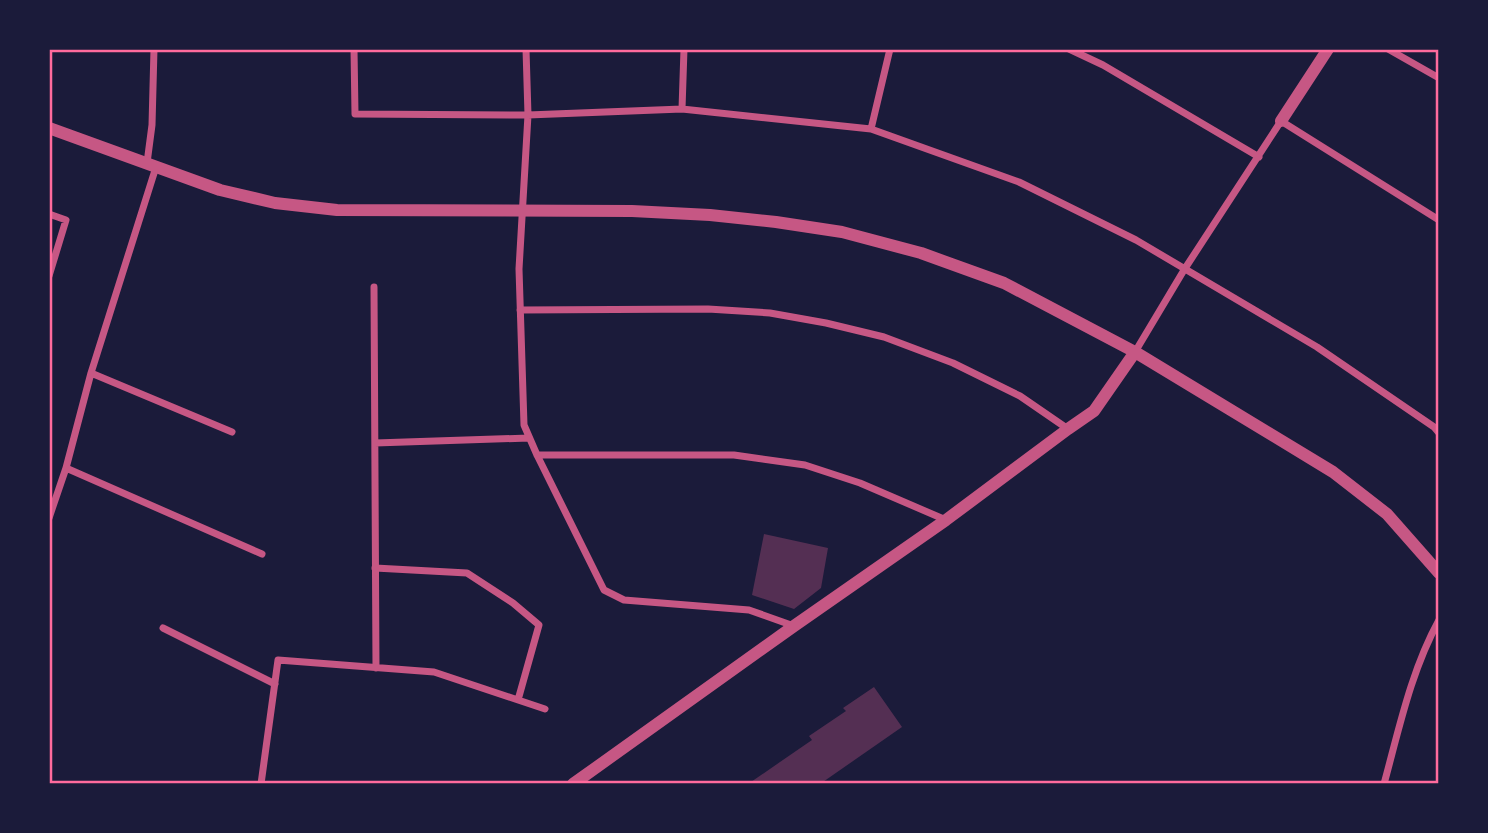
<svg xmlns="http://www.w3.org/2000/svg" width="1488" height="833" font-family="Ubuntu,sans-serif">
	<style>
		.building { fill: #542f53 }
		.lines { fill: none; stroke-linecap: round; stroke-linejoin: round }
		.minor { stroke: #c65784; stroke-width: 7 }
		.tertiary { stroke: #c65784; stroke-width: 12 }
		.neatline { fill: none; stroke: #ff6b9d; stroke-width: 2.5 }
	</style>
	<rect width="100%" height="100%" fill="#1b1b3a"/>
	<!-- building -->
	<path class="building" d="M764 534 828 548 821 588 794 609 752 595Z
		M874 687 902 727 820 784H748L812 740 809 736 846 711 843 708Z"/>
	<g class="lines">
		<!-- minor -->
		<path class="minor" d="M354 49 355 114 528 115 682 109 871 129 1019 182 1136 240 1317 347 1434 427 1439 433
			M526 49 528 115 519 269 524 425 537 455 604 590 624 600 749 610 794 626
			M1069 49 1103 65 1259 157
			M1388 49 1439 78
			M682 109 684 49
			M871 129 890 49
			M147 163 152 125 154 49
			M49 214 66 220 49 276
			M374 287 376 668
			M520 310 708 309 770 313 826 323 884 337 953 363 1020 396 1068 429
			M1135 352 1184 270 1281 121 1439 220
			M91 373 232 432
			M375 443 529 438
			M537 455H734L805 465 860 483 946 520
			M66 468 262 554
			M49 518 66 468 91 373 156 167
			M375 568 467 573 513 603 539 625 518 700
			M163 628 275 684
			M261 784 278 660 434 672 545 709
			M1384 784C1399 729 1411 671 1439 620"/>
		<!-- tertiary -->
		<path class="tertiary" d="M1281 121 1328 49
			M49 128 220 190 275 203 337 210 632 211 710 215 776 222 842 232 921 253 1004 283 1135 352 1333 472 1387 514 1439 573
			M573 784 794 626 946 520 1068 429 1094 411 1135 352"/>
	</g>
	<!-- border -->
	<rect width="1488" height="833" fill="none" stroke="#1b1b3a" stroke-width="102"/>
	<rect x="51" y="51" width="1386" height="731" class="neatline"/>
</svg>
